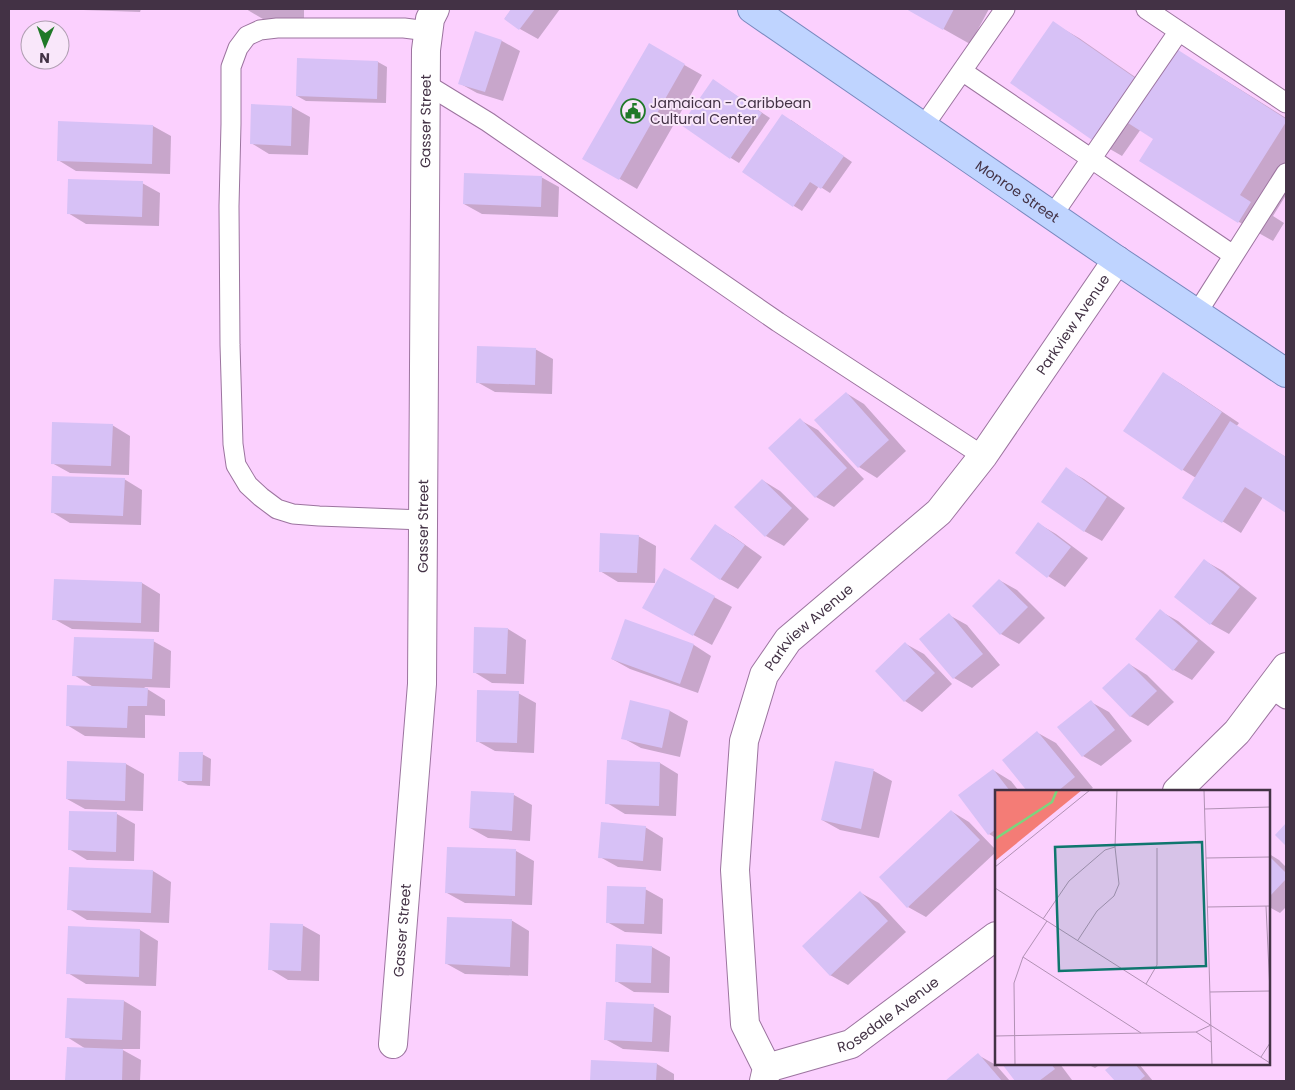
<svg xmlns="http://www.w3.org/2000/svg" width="1295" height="1090" font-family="Poppins,sans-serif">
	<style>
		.shadow { fill: #0003 }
		.building { fill: #d7c1f6 }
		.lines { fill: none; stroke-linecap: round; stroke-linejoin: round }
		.service-casing { stroke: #9c749f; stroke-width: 21 }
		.minor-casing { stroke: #9c749f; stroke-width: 30 }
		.primary-casing { stroke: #7888be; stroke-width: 30 }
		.service { stroke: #fff; stroke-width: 19 }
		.minor { stroke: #fff; stroke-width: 28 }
		.primary { stroke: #bfd4ff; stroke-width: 28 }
		.labels { text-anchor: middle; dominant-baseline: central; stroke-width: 4; stroke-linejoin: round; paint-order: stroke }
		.poi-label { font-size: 14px; fill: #433245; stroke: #f9e7fa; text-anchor: start }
		.street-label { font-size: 14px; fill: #433245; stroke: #f9e7fa }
		.inset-river { fill: none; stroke: #7cd57d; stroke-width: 2.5 }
		.inset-road { fill: none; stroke: #b191b4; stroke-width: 1 }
		.view { fill: #0f766e; fill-opacity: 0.15; stroke: #0f766e; stroke-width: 2.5 }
		.inset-edge { fill: none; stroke: #433245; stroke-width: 2.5 }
	</style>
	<rect width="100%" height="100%" fill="#fbd0fe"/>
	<!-- shadow -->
	<path class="shadow" d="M80 9H141L140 12 83 10Z
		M246 9H304V28L280 29Z
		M512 9H560L538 39 520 29 505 18Z
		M908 9H989L970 44Z
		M1053 23 1079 38 1151 88 1175 50 1209 70 1286 118V195L1273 216 1284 223 1273 241 1239 222 1155 138 1141 129 1122 156 1096 141Z
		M476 33 502 41 520 51 503 101 477 93 459 83Z
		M649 45 702 75 637 189 584 158Z
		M298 59 378 62 387 67 386 103 306 101 297 96Z
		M722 86 770 118 739 163 731 158Z
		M292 107 310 117 308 155 269 154 251 143Z
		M791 120 852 162 830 193 819 186 802 211 794 206Z
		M153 126 171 136 170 174 76 171 58 160Z
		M541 177 559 187 558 217 482 214 464 204Z
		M142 183 160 193 159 226 86 224 68 213Z
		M535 349 553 359 552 394 495 392 477 382Z
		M1163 373 1181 384 1239 423 1236 427 1286 457V511L1263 497 1241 533 1184 497 1196 478 1183 470Z
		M846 393 864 404 906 451 877 478 859 467Z
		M800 420 818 430 864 479 834 507 816 497Z
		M112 425 130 436 129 475 70 473 52 463Z
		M1066 469 1084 479 1125 508 1102 541 1084 531Z
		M124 479 142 490 141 525 70 523 52 512Z
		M762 480 780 491 809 519 784 546 766 536Z
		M1039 524 1056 534 1088 558 1065 587 1048 576Z
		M715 526 733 536 762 557 738 589 720 579Z
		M638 536 656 546 655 583 618 582 600 571Z
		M1205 561 1223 571 1257 598 1229 634 1211 624 1176 597Z
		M665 570 732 607 712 645 662 618Z
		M55 580 142 583 160 594 159 632 72 629 54 619Z
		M999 580 1017 590 1045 618 1019 644 1001 634Z
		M1160 611 1178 621 1215 652 1192 680 1174 670Z
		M949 615 967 625 1000 665 972 688 954 678Z
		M626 621 694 645 711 656 698 693 630 669 612 659Z
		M508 629 526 640 524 684 492 683 474 672Z
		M153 641 171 651 170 688 144 687 165 700V716L145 715V738L85 736 67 725 95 688 74 675Z
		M906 644 924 654 952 684 922 712 905 701Z
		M1129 664 1147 675 1174 702 1148 726 1130 716Z
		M518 693 536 703 534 753 495 751 477 741Z
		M631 702 670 711 688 721 680 757 641 748 623 738Z
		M1091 702 1109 712 1132 741 1101 766 1083 756Z
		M1038 733 1056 743 1093 788 1088 791H1029L1004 760Z
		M202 754 211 759 210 786 188 785 179 780Z
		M68 762 126 764 144 774 143 811 85 809 67 799Z
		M660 763 678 774 676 816 625 814 607 803Z
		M836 763 874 771 892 781 879 838 840 830 822 820Z
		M993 770 1011 781 1019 791H996V838L989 834 960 795Z
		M514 795 532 805 530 841 488 838 470 828Z
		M951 811 969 822 996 850V852L926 917 908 907Z
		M117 814 135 824 134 861 87 860 69 849Z
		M645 827 663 838 661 871 618 867 600 857Z
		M516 851 534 861 532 905 465 903 447 893Z
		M1269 854 1279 860 1286 867V907L1280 913 1269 907Z
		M153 871 171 882 169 923 87 920 69 909Z
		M645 889 663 899 662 934 625 932 607 922Z
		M861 893 879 903 906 932 848 985 830 975Z
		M511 920 529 931 528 976 465 974 447 964Z
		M302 925 320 935 319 981 288 980 270 969Z
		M69 928 140 930 158 941 156 986 86 984 68 973Z
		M617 946 652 947 670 957 669 993 634 992 616 981Z
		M124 1001 141 1011 140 1049H121L141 1060 140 1081H67L68 1048 86 1049 67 1037Z
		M653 1006 671 1016 669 1052 623 1049 605 1039Z
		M978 1055 996 1065 1010 1081H947Z
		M592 1062 657 1064 674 1074V1081H592Z
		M1003 1064H1060L1072 1080 1070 1081H1017Z
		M1087 1064H1101L1095 1068Z
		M1115 1064H1139L1153 1081H1116L1107 1070Z"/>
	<!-- building -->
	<path class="building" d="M511 9H535L519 30 504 19Z
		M906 9H954L943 30Z
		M1053 21 1138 80 1095 142 1010 83Z
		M475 31 502 40 485 92 458 84Z
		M649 43 685 64 619 180 582 159Z
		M1175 48 1286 119V122L1240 195 1251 202 1238 223 1139 161 1153 139 1128 123Z
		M297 58 378 61 377 99 296 96Z
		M713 79 762 113 730 159 681 125Z
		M251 104 292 106 291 146 250 144Z
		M782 114 844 156 821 189 810 182 793 207 742 172Z
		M58 121 153 125 152 164 57 161Z
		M464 173 542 176 541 207 463 204Z
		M68 179 143 181 142 217 67 214Z
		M477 346 536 348 535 385 476 383Z
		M1163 372 1222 412 1182 471 1123 431Z
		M846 392 889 440 858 468 814 420Z
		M800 418 847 468 815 498 768 448Z
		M1230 421 1286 457V513L1245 487 1222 523 1182 498Z
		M52 422 113 424 111 466 51 464Z
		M1066 467 1107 497 1084 532 1041 502Z
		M52 476 125 478 123 516 51 513Z
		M762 479 792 508 765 537 734 507Z
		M1038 522 1071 547 1047 578 1015 553Z
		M715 524 745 545 720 580 690 559Z
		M600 533 639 535 637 573 599 572Z
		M1204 559 1240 587 1210 625 1174 597Z
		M664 568 715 596 693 636 642 608Z
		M54 579 142 582 141 623 52 620Z
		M999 579 1028 607 1000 635 972 606Z
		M1160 609 1198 641 1173 671 1135 639Z
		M949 613 983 654 953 679 919 639Z
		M625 619 694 644 680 684 611 659Z
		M474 627 508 628 506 674 473 673Z
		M74 637 154 639 152 679 72 676Z
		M905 642 935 673 904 702 875 671Z
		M1129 663 1157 691 1130 717 1102 688Z
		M67 685 148 688 147 706H128L127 728 66 726Z
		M477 690 519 691 517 743 476 742Z
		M630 700 670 710 662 748 621 739Z
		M1091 700 1115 730 1082 757 1057 727Z
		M1037 731 1075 777 1058 791H1027L1002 760Z
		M179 752H203L202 781H178Z
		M607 760 660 762 659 806 605 804Z
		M67 761 126 763 125 801 66 799Z
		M835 761 874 769 861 829 821 820Z
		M993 769 1010 791H996V829L988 835 958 795Z
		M471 791 514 793 512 831 469 828Z
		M951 810 980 840 907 908 879 877Z
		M69 811 117 812 116 852 68 850Z
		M601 822 646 826 643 861 598 858Z
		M1286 823V846L1275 835Z
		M447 847 516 849 515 896 445 893Z
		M1269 856 1286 873V879L1269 897Z
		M69 867 153 870 151 913 67 910Z
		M607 886 646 887 644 924 606 923Z
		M860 891 888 921 830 976 802 946Z
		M447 917 512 919 510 967 445 964Z
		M270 923 303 924 301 971 268 970Z
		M68 926 140 929 139 977 66 974Z
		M616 944 652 946 651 983 615 982Z
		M67 998 124 1000 122 1040 65 1038Z
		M606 1002 654 1004 652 1042 604 1040Z
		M67 1047 123 1049 122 1081H65Z
		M978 1053 1002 1081H945Z
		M591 1060 657 1063 656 1081H590Z
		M1002 1064H1051L1055 1069 1039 1081H1015Z
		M1113 1064H1135L1145 1076 1139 1081H1115L1105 1070Z"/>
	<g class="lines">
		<!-- service casing -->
		<g class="service-casing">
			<path id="service" d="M1146 9 1286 103
				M962 71 1233 255
				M426 84 488 122 778 322 983 456
				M923 127 1005 9
				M1052 216 1179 31
				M1197 313 1286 173
				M423 520 319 516 293 514 277 509 261 497 248 485 236 465 233 444 230 345 229 206 231 124V67L238 48 247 36 260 30 277 28H404L428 31
				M1270 688 1286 699"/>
		</g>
		<!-- minor casing -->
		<g class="minor-casing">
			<g id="minor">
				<path d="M1177 791 1237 732 1286 667"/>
				<path id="s1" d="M393 1044 422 684 426 50 430 19 435 9"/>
				<path id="s2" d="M767 1068 851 1044 996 936"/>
				<path id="s3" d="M764 1081 767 1068 745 1024 735 870 744 741 764 675 788 640 939 512 983 456 1117 260"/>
			</g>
		</g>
		<!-- primary casing -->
		<g class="primary-casing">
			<g id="primary">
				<path id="s4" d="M752 9 1117 260 1286 373"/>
			</g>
		</g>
		<!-- service -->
		<use href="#service" class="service"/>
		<!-- minor -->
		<use href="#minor" class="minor"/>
		<!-- primary -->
		<use href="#primary" class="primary"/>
	</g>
	<!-- icons -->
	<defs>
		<g id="civic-ring" transform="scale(1.25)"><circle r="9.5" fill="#f9e7fa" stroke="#207928" stroke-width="1.5"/><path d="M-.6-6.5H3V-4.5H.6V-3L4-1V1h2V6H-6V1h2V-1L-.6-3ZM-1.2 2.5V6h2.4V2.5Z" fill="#207928"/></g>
	</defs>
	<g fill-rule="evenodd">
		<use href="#civic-ring" x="633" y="111"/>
	</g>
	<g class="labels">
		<!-- poi labels -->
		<g class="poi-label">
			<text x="650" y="103">Jamaican - Caribbean<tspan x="650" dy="16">Cultural Center</tspan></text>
		</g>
		<!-- street labels -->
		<g class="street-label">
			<text stroke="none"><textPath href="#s1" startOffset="924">Gasser Street</textPath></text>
			<text stroke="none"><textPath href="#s4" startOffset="322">Monroe Street</textPath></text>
			<text stroke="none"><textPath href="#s3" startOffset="886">Parkview Avenue</textPath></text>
			<text stroke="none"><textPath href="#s1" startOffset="519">Gasser Street</textPath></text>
			<text stroke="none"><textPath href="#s3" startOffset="481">Parkview Avenue</textPath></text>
			<text stroke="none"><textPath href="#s1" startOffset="114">Gasser Street</textPath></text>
			<text stroke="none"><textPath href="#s2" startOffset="134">Rosedale Avenue</textPath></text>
		</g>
	</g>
	<!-- overview -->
	<g transform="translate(995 790)">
		<rect width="275" height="275" fill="#fbd0fe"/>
		<path d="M0 0H87L0 71Z" fill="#f47c76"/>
		<path class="inset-river" d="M0 49 57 12 62 0"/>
		<path class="inset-road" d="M209 0 217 275M209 19 275 17M211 68 275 67M0 77 95 0M0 98 275 273M271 116 275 202M212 117 275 116M48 129 74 91 110 60 120 57M83 150 102 121 119 106 124 94 120 57 122 0M28 167 146 243M151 194 162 175V58M215 202 275 201M201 242 216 252M0 246 201 242 216 235M266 267 275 253M20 275 19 193 28 167 52 131"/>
		<path class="view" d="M207 52 211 176 64 181 60 57Z"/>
		<rect width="275" height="275" class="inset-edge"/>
	</g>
	<!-- border -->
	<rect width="1295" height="1090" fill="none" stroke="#433245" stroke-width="20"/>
	<!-- north arrow -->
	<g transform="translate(45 45) rotate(182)"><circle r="24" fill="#f9e7fa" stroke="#b09fb2"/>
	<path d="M0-4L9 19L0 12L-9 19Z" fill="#207928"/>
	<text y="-8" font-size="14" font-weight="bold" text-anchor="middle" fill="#433245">N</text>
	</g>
</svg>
